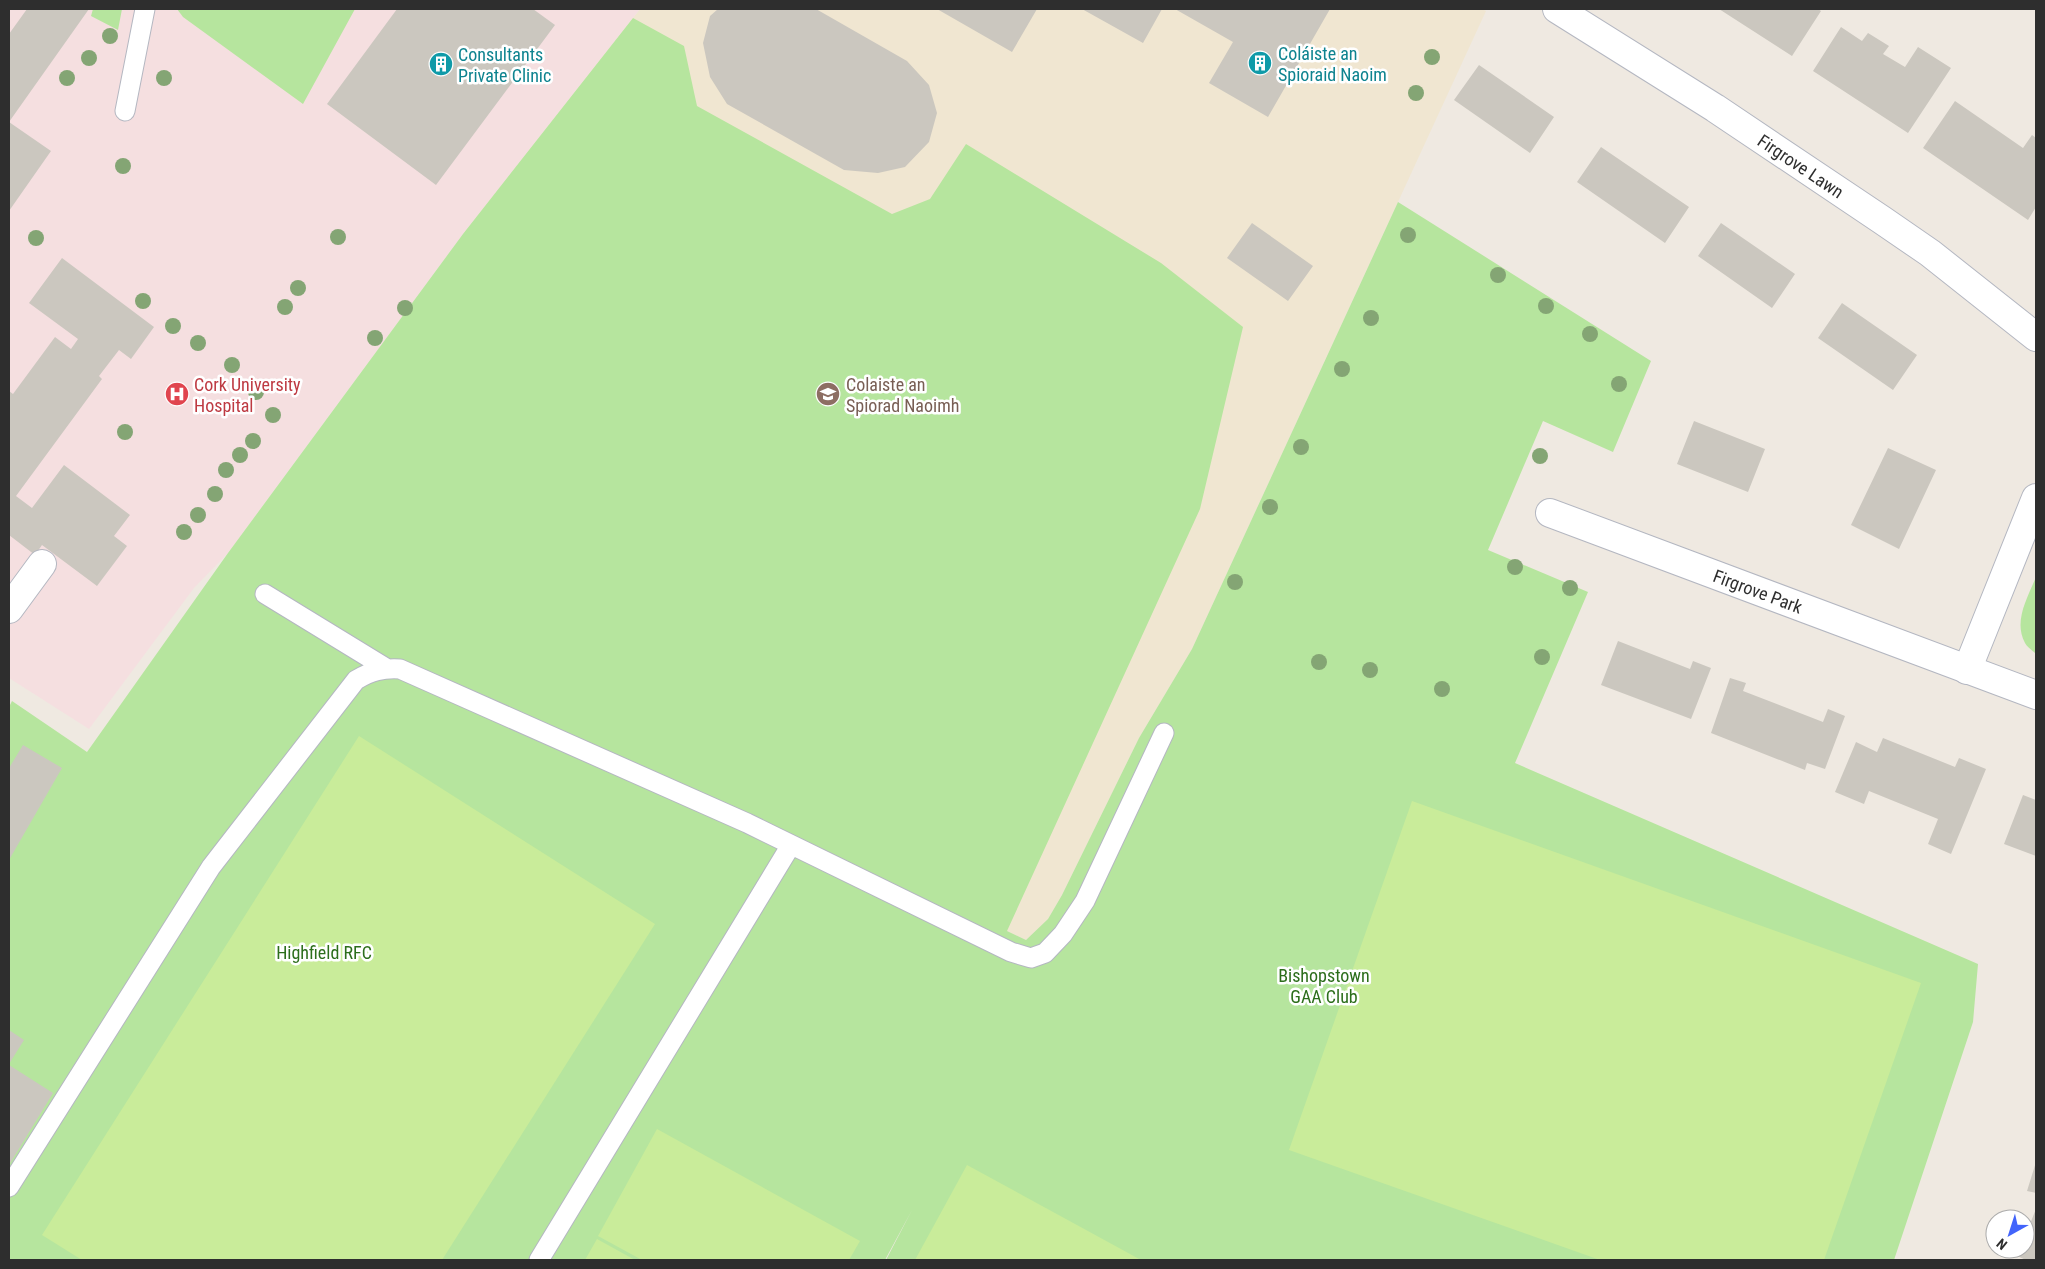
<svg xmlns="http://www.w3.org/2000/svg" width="2045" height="1269" font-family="'Roboto Condensed',sans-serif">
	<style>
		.education { fill: #f0e6d1 }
		.medical { fill: #f5dfe0 }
		.green { fill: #b6e59e }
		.pitch { fill: #c9ec9a }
		.building { fill: #cbc7bf }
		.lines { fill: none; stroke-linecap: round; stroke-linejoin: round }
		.lane-casing { stroke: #b4b7c1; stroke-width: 21 }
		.street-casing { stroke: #b4b7c1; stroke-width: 30 }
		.lane { stroke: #fff; stroke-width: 19 }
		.street { stroke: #fff; stroke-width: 28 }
		.tree { fill: #84a574 }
		.labels { text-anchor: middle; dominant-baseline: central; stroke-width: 5; stroke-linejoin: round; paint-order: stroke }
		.culture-label { font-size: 18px; fill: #0d838f; stroke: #fff; text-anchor: start }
		.street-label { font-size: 18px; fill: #2e2e2e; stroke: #fff }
		.health-label { font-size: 18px; fill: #be3a42; stroke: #fff; text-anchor: start }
		.education-label { font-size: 18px; fill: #785e54; stroke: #fff; text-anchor: start }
		.park-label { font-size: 18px; fill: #2c6e1b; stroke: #fff }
	</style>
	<rect width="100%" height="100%" fill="#efe9e1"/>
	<!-- education -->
	<path class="education" d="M640 9H1482L1486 11 1192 649 1139 738 1062 895 1048 919 1026 940 437 663 463 234Z"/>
	<!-- medical -->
	<path class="medical" d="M9 9H640L463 234 228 553 194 588 89 729 9 678Z"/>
	<!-- green -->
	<path class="green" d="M93 9H122L118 30 91 16Z
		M177 9H355L303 104 183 17Z
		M633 18 684 46 697 106 892 214 930 199 966 144 1161 263 1243 327 1200 509 1007 931 1026 940 1048 919 1062 895 1139 738 1192 649 1398 202 1651 361 1613 452 1543 421 1488 550 1588 592 1515 763 1978 964 1973 1022 1894 1260H886L912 1210 885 1260H9V707L12 701 87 752 228 553 463 234Z
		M2036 577V654C2033 651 2027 647 2025 643 2013 621 2028 597 2036 577Z"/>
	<!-- pitch -->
	<path class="pitch" d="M359 736 655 924 442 1260H82L42 1235Z
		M1412 801 1921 983 1824 1260H1600L1289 1150Z
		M657 1129 860 1241 849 1260H642L598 1236Z
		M967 1165 1141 1260H915Z
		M597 1239 635 1260H585Z"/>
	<!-- building -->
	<path class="building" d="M27 9H89L9 122 51 151 9 211V34Z
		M397 9H533L555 25 436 185 327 104Z
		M718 9H816L907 61 929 85 937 113 929 142 905 167 878 173 844 170 727 104 710 77 703 43 710 16Z
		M937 9H1037L1012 52Z
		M1082 9H1162L1143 43Z
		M1175 9H1330L1268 117 1209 83 1233 42Z
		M1719 9H1818L1821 11 1792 56Z
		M1841 27 1862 41 1868 33 1889 46 1883 54 1905 67 1918 47 1951 68 1908 133 1813 71Z
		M1479 65 1554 117 1530 153 1454 100Z
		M1955 101 2023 148 2032 135 2036 138V207L2028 220 1923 148Z
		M1601 147 1689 207 1665 243 1577 182Z
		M1252 223 1313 266 1288 301 1227 258Z
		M1721 223 1795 274 1772 308 1698 256Z
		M62 258 154 327 131 359 119 350 99 376 102 379 16 496 32 508 64 465 130 515 114 536 127 546 97 586 42 545 35 555 9 535V391L13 394 55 337 71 349 78 339 29 303Z
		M1842 303 1917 355 1893 390 1818 338Z
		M1694 421 1765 449 1748 492 1677 464Z
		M1888 448 1936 470 1899 549 1851 525Z
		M1618 641 1690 669 1693 661 1711 668 1691 719 1601 685Z
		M1730 678 1746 683 1743 691 1823 722 1828 709 1845 716 1825 769 1807 763 1805 770 1711 733Z
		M1883 738 1955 767 1959 758 1986 769 1951 854 1928 844 1938 819 1869 791 1864 804 1835 792 1856 742 1877 752Z
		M23 745 62 768 9 860V768Z
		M2023 795 2036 800V856L2004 844Z
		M9 1030 24 1040 9 1064Z
		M9 1065 53 1093 9 1165Z
		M2036 1162V1193L2027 1191Z
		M2036 1209V1260H2026L2017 1256 2020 1249H2025V1236Z"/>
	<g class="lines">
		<!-- lane casing -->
		<g class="lane-casing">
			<path id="lane" d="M125 111 145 9
				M265 594 386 668
				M9 1187 211 867 356 680C371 671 382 668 400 669L747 823 1011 952 1031 958 1045 953 1063 934 1085 901 1164 733
				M539 1260 791 845"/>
		</g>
		<!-- street casing -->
		<g class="street-casing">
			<g id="street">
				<path id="s1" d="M1557 9 1715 108 1882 220 1930 253 2036 337"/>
				<path id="s2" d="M1550 513 2036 695"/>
				<path d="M9 609 42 564"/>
				<path d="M1967 670 2036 498"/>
			</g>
		</g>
		<!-- lane -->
		<use href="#lane" class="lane"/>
		<!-- street -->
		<use href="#street" class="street"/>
	</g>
	<!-- trees -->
	<g class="tree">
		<circle cx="110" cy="36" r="8"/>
		<circle cx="1432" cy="57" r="8"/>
		<circle cx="89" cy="58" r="8"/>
		<circle cx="67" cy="78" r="8"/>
		<circle cx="164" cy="78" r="8"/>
		<circle cx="1416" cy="93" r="8"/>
		<circle cx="123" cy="166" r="8"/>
		<circle cx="1408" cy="235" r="8"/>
		<circle cx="338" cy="237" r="8"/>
		<circle cx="36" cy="238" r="8"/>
		<circle cx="1498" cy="275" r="8"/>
		<circle cx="298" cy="288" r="8"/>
		<circle cx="143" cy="301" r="8"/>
		<circle cx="1546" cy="306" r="8"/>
		<circle cx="285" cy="307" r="8"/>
		<circle cx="405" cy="308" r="8"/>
		<circle cx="1371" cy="318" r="8"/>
		<circle cx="173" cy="326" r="8"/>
		<circle cx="1590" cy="334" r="8"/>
		<circle cx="375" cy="338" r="8"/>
		<circle cx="198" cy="343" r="8"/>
		<circle cx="232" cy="365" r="8"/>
		<circle cx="1342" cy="369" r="8"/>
		<circle cx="1619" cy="384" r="8"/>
		<circle cx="256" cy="392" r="8"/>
		<circle cx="273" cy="415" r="8"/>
		<circle cx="125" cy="432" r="8"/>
		<circle cx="253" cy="441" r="8"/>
		<circle cx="1301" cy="447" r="8"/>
		<circle cx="240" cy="455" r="8"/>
		<circle cx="1540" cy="456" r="8"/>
		<circle cx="226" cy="470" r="8"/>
		<circle cx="215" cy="494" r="8"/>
		<circle cx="1270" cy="507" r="8"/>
		<circle cx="198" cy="515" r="8"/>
		<circle cx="184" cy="532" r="8"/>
		<circle cx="1515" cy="567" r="8"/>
		<circle cx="1235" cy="582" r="8"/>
		<circle cx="1570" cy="588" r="8"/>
		<circle cx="1542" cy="657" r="8"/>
		<circle cx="1319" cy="662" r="8"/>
		<circle cx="1370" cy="670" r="8"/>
		<circle cx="1442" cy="689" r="8"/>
	</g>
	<!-- icons -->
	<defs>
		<g id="building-disc" transform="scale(1.25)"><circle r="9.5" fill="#0f9aa8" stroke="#fff"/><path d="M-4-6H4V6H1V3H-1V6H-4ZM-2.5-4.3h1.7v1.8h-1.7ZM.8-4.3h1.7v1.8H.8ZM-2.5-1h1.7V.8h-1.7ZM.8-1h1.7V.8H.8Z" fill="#fff"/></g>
		<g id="hospital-disc" transform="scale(1.25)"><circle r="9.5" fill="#e0444e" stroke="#fff"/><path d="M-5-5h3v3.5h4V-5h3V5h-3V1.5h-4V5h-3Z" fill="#fff"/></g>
		<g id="school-disc" transform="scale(1.25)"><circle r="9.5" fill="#8d6e63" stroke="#fff"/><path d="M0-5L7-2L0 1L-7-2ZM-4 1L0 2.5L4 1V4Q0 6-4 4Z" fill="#fff"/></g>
	</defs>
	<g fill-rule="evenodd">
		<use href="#building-disc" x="1260" y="63"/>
		<use href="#building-disc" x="441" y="64"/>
		<use href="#hospital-disc" x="177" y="394"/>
		<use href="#school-disc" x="828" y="394"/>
	</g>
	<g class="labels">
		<!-- culture labels -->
		<g class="culture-label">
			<text x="1278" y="53">Coláiste an<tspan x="1278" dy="21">Spioraid Naoim</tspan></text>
			<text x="458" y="54">Consultants<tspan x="458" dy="21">Private Clinic</tspan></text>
		</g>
		<!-- street labels -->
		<g class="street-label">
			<text stroke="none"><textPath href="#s1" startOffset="290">Firgrove Lawn</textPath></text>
			<text stroke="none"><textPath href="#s2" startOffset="222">Firgrove Park</textPath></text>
		</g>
		<!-- health labels -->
		<g class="health-label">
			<text x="194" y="384">Cork University<tspan x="194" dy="21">Hospital</tspan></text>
		</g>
		<!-- education labels -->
		<g class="education-label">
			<text x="846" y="384">Colaiste an<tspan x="846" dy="21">Spiorad Naoimh</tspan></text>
		</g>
		<!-- park labels -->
		<g class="park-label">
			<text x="324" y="952">Highfield RFC</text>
			<text x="1324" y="975">Bishopstown<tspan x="1324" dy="21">GAA Club</tspan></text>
		</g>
	</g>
	<!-- border -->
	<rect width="2045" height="1269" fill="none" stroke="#2e2e2e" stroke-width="20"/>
	<!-- north arrow -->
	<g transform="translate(2010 1234) rotate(219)"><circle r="24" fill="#ffffff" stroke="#ababab"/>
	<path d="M0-4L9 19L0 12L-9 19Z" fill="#4264fb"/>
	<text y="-8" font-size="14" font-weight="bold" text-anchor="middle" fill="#2e2e2e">N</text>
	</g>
</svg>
